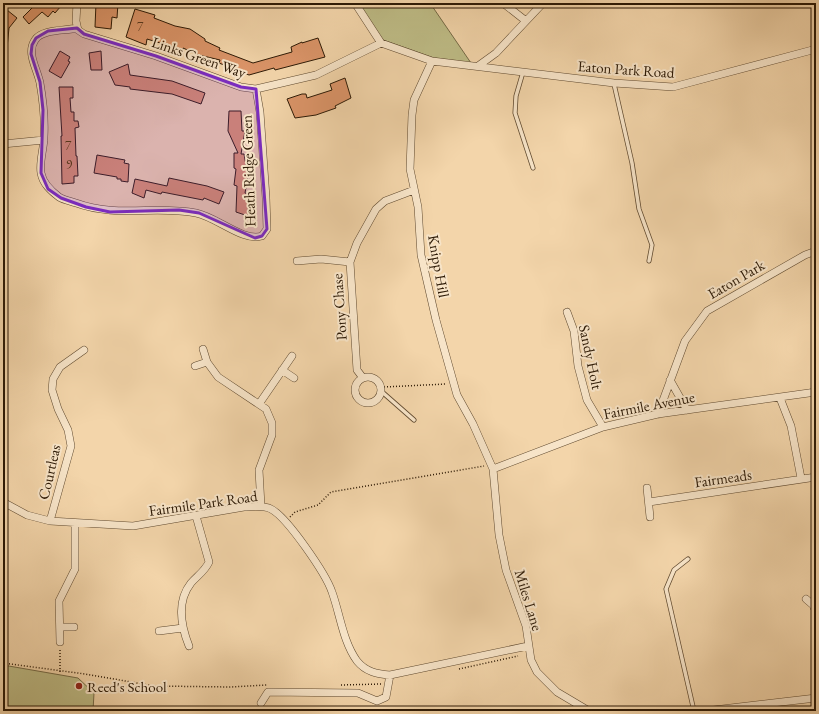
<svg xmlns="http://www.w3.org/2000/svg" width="819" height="714" font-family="'EB Garamond',serif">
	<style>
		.green { fill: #bebc86; stroke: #756a46 }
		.building { fill: #dc9569; stroke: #2c1905 }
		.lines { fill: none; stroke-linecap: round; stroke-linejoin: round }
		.service-casing { stroke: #5e482e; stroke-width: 5 }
		.minor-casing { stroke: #5e482e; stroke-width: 8 }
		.path { stroke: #2c1905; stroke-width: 1.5; stroke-dasharray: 1 2; stroke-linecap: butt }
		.service { stroke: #f7e4c8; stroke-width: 3.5 }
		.minor { stroke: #f7e4c8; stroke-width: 7 }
		.marked { fill: #7b2cbf; fill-opacity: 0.2; stroke: #7b2cbf; stroke-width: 3; stroke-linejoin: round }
		.poi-dot { fill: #8f2418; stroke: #f7e4c8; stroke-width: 1.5 }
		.labels { text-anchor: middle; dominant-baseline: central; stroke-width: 4; stroke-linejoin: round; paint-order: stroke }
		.number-label { font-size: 13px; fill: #58381e }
		.street-label { font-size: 15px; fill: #2c1905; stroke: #f7e4c8 }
		.poi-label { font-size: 15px; fill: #2c1905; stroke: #f7e4c8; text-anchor: start }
	</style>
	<rect width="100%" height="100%" fill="#f3d5aa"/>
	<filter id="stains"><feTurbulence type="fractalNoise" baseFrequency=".005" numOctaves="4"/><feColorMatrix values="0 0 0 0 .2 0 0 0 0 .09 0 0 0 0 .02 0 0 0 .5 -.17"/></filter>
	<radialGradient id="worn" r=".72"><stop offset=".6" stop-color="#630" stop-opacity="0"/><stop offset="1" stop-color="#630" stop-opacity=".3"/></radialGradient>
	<!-- green -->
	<path class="green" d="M358 3H430L471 63 434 58 383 40Z
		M3 665 78 678 94 693 93 711H3Z"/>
	<!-- building -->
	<path class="building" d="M37 3H57L61 6 55 13 53 11 48 17 42 12 29 24 23 17Z
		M96 3H118L117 18 112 17 111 29 95 27Z
		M135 9 155 15 154 18 175 26 190 29 205 39V41L220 48 219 50 253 63 292 52 291 47 302 42V43L318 38 325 57 275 70 274 68 249 75 219 63 220 60 199 55 183 48V50L147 39 146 45 126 37Z
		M7 10 17 18 9 28 7 48H3V15Z
		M60 51 70 57 68 61 70 62 61 78 49 71Z
		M101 51 102 70H91L89 53Z
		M128 64 130 75 172 81 205 93 201 104 172 94 130 89V87L115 85 109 72Z
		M345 78 351 98 335 106 336 108 316 115 295 118 287 99 302 94H306L307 98 332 90 330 84Z
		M59 87H73V98H70L71 112H74V121H78L79 127 75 128 76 156H77L78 176H74V183L62 184 61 136H62Z
		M229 111H241L242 131H245L241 154H244L247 171H249L245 193 249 194 248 216 236 212 237 186 234 185 236 169 234 168V153H238L228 131Z
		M97 155 125 160 124 163 129 164 128 182 121 181V179H117V177L94 173Z
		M169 178 207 186 224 192 219 204 204 198 203 200 162 192 161 194 146 190 144 198 132 193 135 179 167 186Z"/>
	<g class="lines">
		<!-- service casing -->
		<g class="service-casing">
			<path id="service" d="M523 72 516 96 515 113 533 168
				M614 84 632 163 639 209 652 245 649 261
				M381 391 414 420
				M688 559 674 570 666 589 694 711"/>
		</g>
		<!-- minor casing -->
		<g class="minor-casing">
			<path id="minor" d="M77 3 76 21 78 30 84 34 156 56 241 87 256 89 316 75 381 43
				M355 3 381 43 432 61 614 83 673 87 816 49
				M503 3 526 21
				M77 28C65 31 42 29 35 40 26 53 37 68 40 83 43 100 45 119 44 137 44 148 39 162 41 173 43 184 51 191 59 197 64 200 70 201 76 203 117 218 155 205 196 213 217 217 243 242 262 236L267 229 266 198 260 112 256 89
				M432 61 414 100 412 115 410 169 418 207 421 255 436 320 457 395 473 424 493 469 499 535 506 570 526 626 531 660 537 672 557 692 589 711
				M478 66 496 53 543 3
				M3 144 44 140
				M297 261 321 259 350 262
				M567 312 574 331 578 366 587 400 603 427
				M203 349 207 362 218 377 266 409 272 423V435L259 470 261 506
				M195 366 207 362
				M282 370 294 378
				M355 390a13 13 0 1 1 26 0a13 13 0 1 1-26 0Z
				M363 378 357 370 350 262 357 243 376 209 385 201 414 190
				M670 380 687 410
				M780 398 791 426 801 478
				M259 404 292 356
				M658 414 685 341 707 311 805 255 816 251
				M493 469 603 427 658 414 816 392
				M647 488 650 517
				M3 502 27 515 50 521 133 526 244 507C252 507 263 505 271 509 287 517 326 574 332 592 340 614 343 642 357 661 366 672 377 674 390 675L528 646
				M649 502 816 477
				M50 521 71 446 68 430 58 409 52 390 53 379 60 367 84 350
				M806 599 813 605 816 612
				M60 627H74
				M159 631 183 628
				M60 642 59 601 75 569V523
				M189 646C181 626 176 602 191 583 197 576 205 571 209 562L196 516
				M261 703 268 692 358 693 377 701 386 697 390 675
				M705 711 816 698"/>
		</g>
		<!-- path -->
		<path class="path" d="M384 387 446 384
			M290 517 295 512 318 505 331 492 484 466
			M3 663 85 674 154 686 230 687 267 685
			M459 669 518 656
			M60 672V649
			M341 685 381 684"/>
		<!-- service -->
		<use href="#service" class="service"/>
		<!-- minor -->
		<use href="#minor" class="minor"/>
	</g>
	<!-- marked area -->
	<path class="marked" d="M77 28 84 34 156 56 241 87 256 89 267 229 262 236 255 238 199 213 179 210 110 212 86 207 61 198 48 189 41 173 43 110 40 82 31 54 32 45 36 38 48 31Z"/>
	<!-- markers -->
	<circle class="poi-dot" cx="79" cy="686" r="4"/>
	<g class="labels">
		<!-- number labels -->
		<g class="number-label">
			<text x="140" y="26">7</text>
			<text x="68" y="145">7</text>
			<text x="69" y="164">9</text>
		</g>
		<!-- street labels -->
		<g class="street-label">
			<text transform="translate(199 57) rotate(19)">Links Green Way</text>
			<text transform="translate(626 69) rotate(4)">Eaton Park Road</text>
			<text transform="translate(248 171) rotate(-92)">Heath Ridge Green</text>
			<text transform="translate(439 266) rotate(80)">Knipp Hill</text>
			<text transform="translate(736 279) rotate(-30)">Eaton Park</text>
			<text transform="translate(339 307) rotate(-94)">Pony Chase</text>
			<text transform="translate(591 357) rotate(78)">Sandy Holt</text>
			<text transform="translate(649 405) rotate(-11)">Fairmile Avenue</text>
			<text transform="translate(49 472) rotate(-77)">Courtleas</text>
			<text transform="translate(723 478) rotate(-8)">Fairmeads</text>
			<text transform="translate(203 503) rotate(-8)">Fairmile Park Road</text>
			<text transform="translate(529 600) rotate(73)">Miles Lane</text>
		</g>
		<!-- poi labels -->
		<g class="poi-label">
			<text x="87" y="686">Reed's School</text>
		</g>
	</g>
	<!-- margin -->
	<rect width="819" height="714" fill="none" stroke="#f3d5aa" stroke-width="16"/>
	<rect x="4" y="4" width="811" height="706" fill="none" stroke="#2c1905" stroke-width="2"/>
	<rect x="8" y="8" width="803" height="698" fill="none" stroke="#2c1905"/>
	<rect width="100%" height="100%" filter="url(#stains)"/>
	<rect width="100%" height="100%" fill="url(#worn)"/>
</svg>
